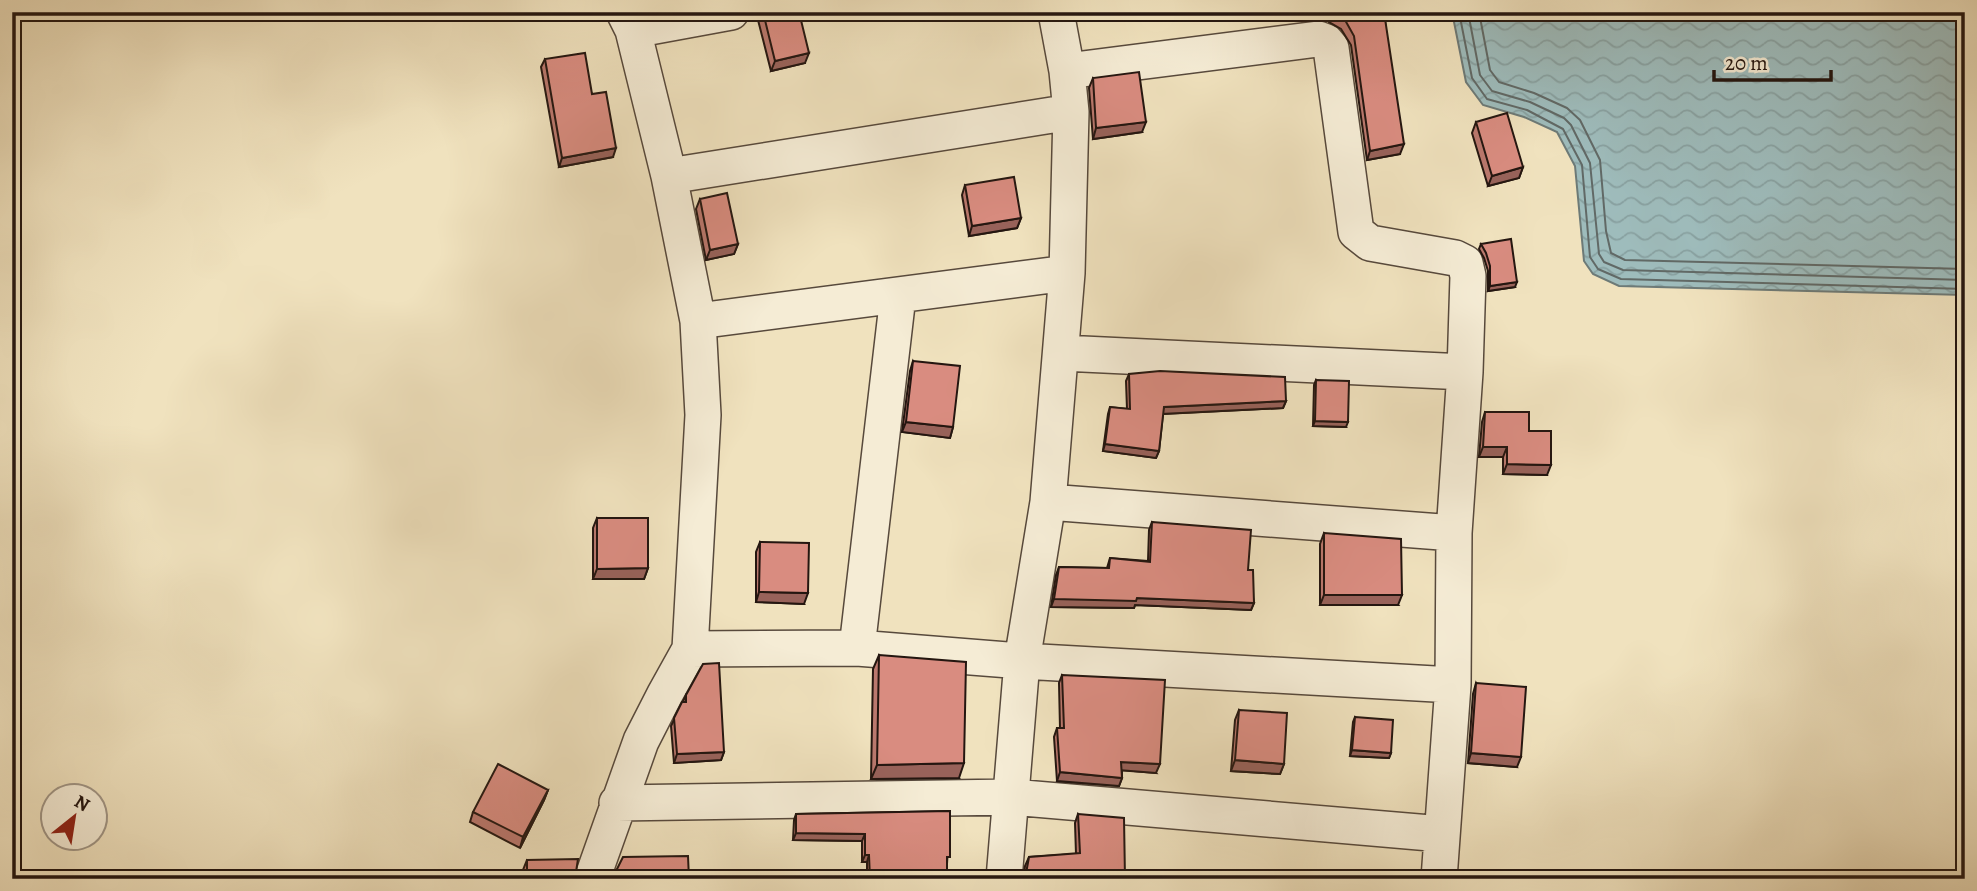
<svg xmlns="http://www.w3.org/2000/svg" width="1977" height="891" font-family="Alegreya,serif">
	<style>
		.water { fill: url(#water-waves); stroke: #6d7a77; stroke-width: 2 }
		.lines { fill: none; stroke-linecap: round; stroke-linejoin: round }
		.shore { stroke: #616966; stroke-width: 2 }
		.minor-casing { stroke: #57493c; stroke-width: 38 }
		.minor { stroke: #f5ecd5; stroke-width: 35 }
		.wall { fill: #bb786e; stroke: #241610; stroke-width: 2 }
		.shaded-wall { fill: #98625a; stroke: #241610; stroke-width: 2 }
		.building { fill: #d98c80; stroke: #241610; stroke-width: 2 }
	</style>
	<defs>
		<pattern id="water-waves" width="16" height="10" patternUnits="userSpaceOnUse" patternTransform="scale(1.75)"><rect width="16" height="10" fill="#9ebcbc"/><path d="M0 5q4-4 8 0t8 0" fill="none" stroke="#88a1a1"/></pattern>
	</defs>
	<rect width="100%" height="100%" fill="#f0e2be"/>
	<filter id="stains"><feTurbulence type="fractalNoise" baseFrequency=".00286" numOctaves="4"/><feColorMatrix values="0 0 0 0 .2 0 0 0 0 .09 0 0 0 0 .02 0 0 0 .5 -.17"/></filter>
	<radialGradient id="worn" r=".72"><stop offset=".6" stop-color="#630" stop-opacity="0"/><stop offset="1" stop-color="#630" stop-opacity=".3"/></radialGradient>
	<!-- water -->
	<path class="water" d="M1452 12H1965V295L1619 286 1593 274 1584 261 1575 166 1557 132 1524 117 1483 105 1466 82Z"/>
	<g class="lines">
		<!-- shore -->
		<path class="shore" d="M1459 12 1472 78 1487 99 1527 110 1563 129 1582 165 1590 257 1598 269 1621 279 1965 289
			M1468 12 1480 75 1492 91 1530 102 1564 118 1571 125 1590 163 1599 254 1604 262 1623 270 1965 280
			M1479 12 1490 70 1499 82 1534 93 1567 108 1580 120 1600 160 1606 231 1611 253 1625 260 1965 269"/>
		<!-- minor casing -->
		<g class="minor-casing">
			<path id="minor" d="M633 30 731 12
				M669 176 1071 112
				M698 321 1067 273
				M1062 353 1465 372 1468 276 1465 263 1455 258 1370 243 1356 232 1331 48 1326 42 1318 39 1067 71
				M1048 502 1454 533 1465 372
				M857 648 898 296
				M690 649 857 648 1022 661 1453 685
				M617 803 1011 797 1442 834
				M592 879 641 741 665 694 690 649 703 415 698 321 669 176 633 30 624 12
				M1004 879 1022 661 1048 502 1067 273 1071 112 1067 71 1056 12
				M1439 879 1453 685 1454 533"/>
		</g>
		<!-- minor -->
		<use href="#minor" class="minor"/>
	</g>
	<!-- wall -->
	<path class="wall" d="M759 12H799L805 63 771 71 757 16Z
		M1327 12H1384L1400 154 1367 160 1351 45 1341 29 1329 22Z
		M545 59 592 94 613 157 559 167 541 67Z
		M1093 78 1142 132 1093 139 1089 88Z
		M1476 122 1523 167 1519 178 1488 186 1472 133Z
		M965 185 1021 218 1017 228 969 236 962 195Z
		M700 199 738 244 734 254 706 260 696 209Z
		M1481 244 1515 287 1488 291V271L1484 258 1479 249Z
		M913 361 953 427 950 438 902 432 910 371Z
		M1129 374 1286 401 1283 408 1163 414 1159 451 1156 458 1103 451 1108 414 1110 407 1127 409 1126 381Z
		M1316 380 1346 427 1313 426 1314 385Z
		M1485 412 1529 431 1547 475 1503 474V457H1479L1482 422Z
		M597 518 648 568 644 579H593V528Z
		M1152 522 1248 570 1254 603 1251 610 1135 605 1134 608 1051 607 1056 575 1059 567 1107 568 1110 558 1148 561 1149 530Z
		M1324 533 1398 605H1320V544Z
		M760 542 804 604 756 602V552Z
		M879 655 959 778 871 779 873 669Z
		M1062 675 1156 773 1122 770V778L1119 786 1057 781 1054 737 1057 728H1060L1059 683Z
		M1476 683 1517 767 1468 763 1473 694Z
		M686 695 724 752 721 760 674 763 671 726Z
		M1239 710 1284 764 1280 774 1231 771 1235 720Z
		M1355 717 1391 753 1389 758 1350 756 1353 722Z
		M548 790 544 800 520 848 470 822 473 812Z
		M950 811 947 864V879H867V862H862V841L793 840 794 820 796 814Z
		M1078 814 1125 879H1023L1025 866 1029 857 1076 854 1075 823Z
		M527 860 576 872 579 879H523V870Z"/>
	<!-- shaded-wall -->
	<path class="shaded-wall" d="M809 53 805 63 771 71 775 61Z
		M1146 122 1142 132 1093 139 1096 128Z
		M1404 144 1400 154 1367 160 1370 151Z
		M616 148 613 157 559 167 562 158Z
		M1523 167 1519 178 1488 186 1492 176Z
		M1021 218 1017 228 969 236 972 226Z
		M738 244 734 254 706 260 710 250Z
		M1517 282 1515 287 1488 291 1490 286Z
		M1286 401 1283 408 1161 414 1164 407Z
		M1315 421 1348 422 1346 427 1313 426Z
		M906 422 953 427 950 438 902 432Z
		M1105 444 1159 451 1156 458 1103 451Z
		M1483 447H1507L1503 457H1479Z
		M1507 464 1551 465 1547 475 1503 474Z
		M648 568 644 579H593L597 569Z
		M759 592 808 593 804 604 756 602Z
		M1324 595H1402L1398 605H1320Z
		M1137 598 1254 603 1251 610 1135 605 1134 608 1051 607 1054 599Z
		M1352 750 1391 753 1389 758 1350 756Z
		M724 752 721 760 674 763 677 754Z
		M1471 753 1521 757 1517 767 1468 763Z
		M1235 760 1284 764 1280 774 1231 771Z
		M1121 762 1160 764 1156 773 1118 770Z
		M964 763 959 778 871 779 877 765Z
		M1060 772 1122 778 1119 786 1057 781Z
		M548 790 544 800 520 848 523 837Z
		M796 833 865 834 862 841 793 840Z
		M865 855H869L867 862H862Z"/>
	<!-- building -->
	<path class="building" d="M763 12H799L809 53 775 61Z
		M1332 12H1384L1404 144 1370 151 1354 36 1345 20Z
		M585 53 592 94 606 92 616 148 562 158 545 59Z
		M1139 72 1146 122 1096 128 1093 78Z
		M1507 113 1523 167 1492 176 1476 122Z
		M1014 177 1021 218 972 226 965 185Z
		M727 193 738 244 710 250 700 199Z
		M1511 239 1517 282 1490 286V266L1486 253 1481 244Z
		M913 361 960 366 953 427 906 422Z
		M1160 371 1285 377 1286 401 1164 407 1159 451 1105 444 1110 407 1130 409 1129 374Z
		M1316 380 1349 381 1348 422 1315 421Z
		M1485 412H1529V431H1551V465L1507 464V447H1483Z
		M597 518H648V568L597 569Z
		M1152 522 1251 530 1248 570H1253L1254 603 1137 598 1136 601 1054 599 1059 567 1109 568 1110 558 1150 562Z
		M1324 533 1401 539 1402 595H1324Z
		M760 542 809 543 808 593 759 592Z
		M879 655 966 662 964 763 877 765Z
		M719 663 724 752 677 754 674 718 682 702H686V695L703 664Z
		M1062 675 1165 680 1160 764 1121 762 1122 778 1060 772 1057 728H1064Z
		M1476 683 1526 687 1521 757 1471 753Z
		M1239 710 1287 713 1284 764 1235 760Z
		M1355 717 1393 720 1391 753 1352 750Z
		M498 764 548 790 523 837 473 812Z
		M950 811V857H947V879H870L869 855H865V834L796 833V814Z
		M1078 814 1124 818 1125 879H1025L1029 857 1080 853Z
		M688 856 689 879H612L623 857Z
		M578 859 576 872 579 879H527V860Z"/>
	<!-- margin -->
	<rect width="1977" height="891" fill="none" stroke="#f0e2be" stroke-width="42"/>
	<rect x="14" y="14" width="1949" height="863" fill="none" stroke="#241610" stroke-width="3.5"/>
	<rect x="21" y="21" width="1935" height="849" fill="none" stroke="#241610" stroke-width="2"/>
	<!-- north arrow -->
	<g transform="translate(74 817) rotate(30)"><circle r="33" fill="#f5ecd5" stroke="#a19686" stroke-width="2"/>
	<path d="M0-5L12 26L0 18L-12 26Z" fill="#8f2418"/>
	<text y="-10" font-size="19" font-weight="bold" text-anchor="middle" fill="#241610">N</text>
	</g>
	<!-- scale -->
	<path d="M1714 70v10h117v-10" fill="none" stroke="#241610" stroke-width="3.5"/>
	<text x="1725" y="70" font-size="21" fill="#241610" stroke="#f5ecd5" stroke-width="5" paint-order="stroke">20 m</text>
	<rect width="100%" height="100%" filter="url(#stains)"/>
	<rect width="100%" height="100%" fill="url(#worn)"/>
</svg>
